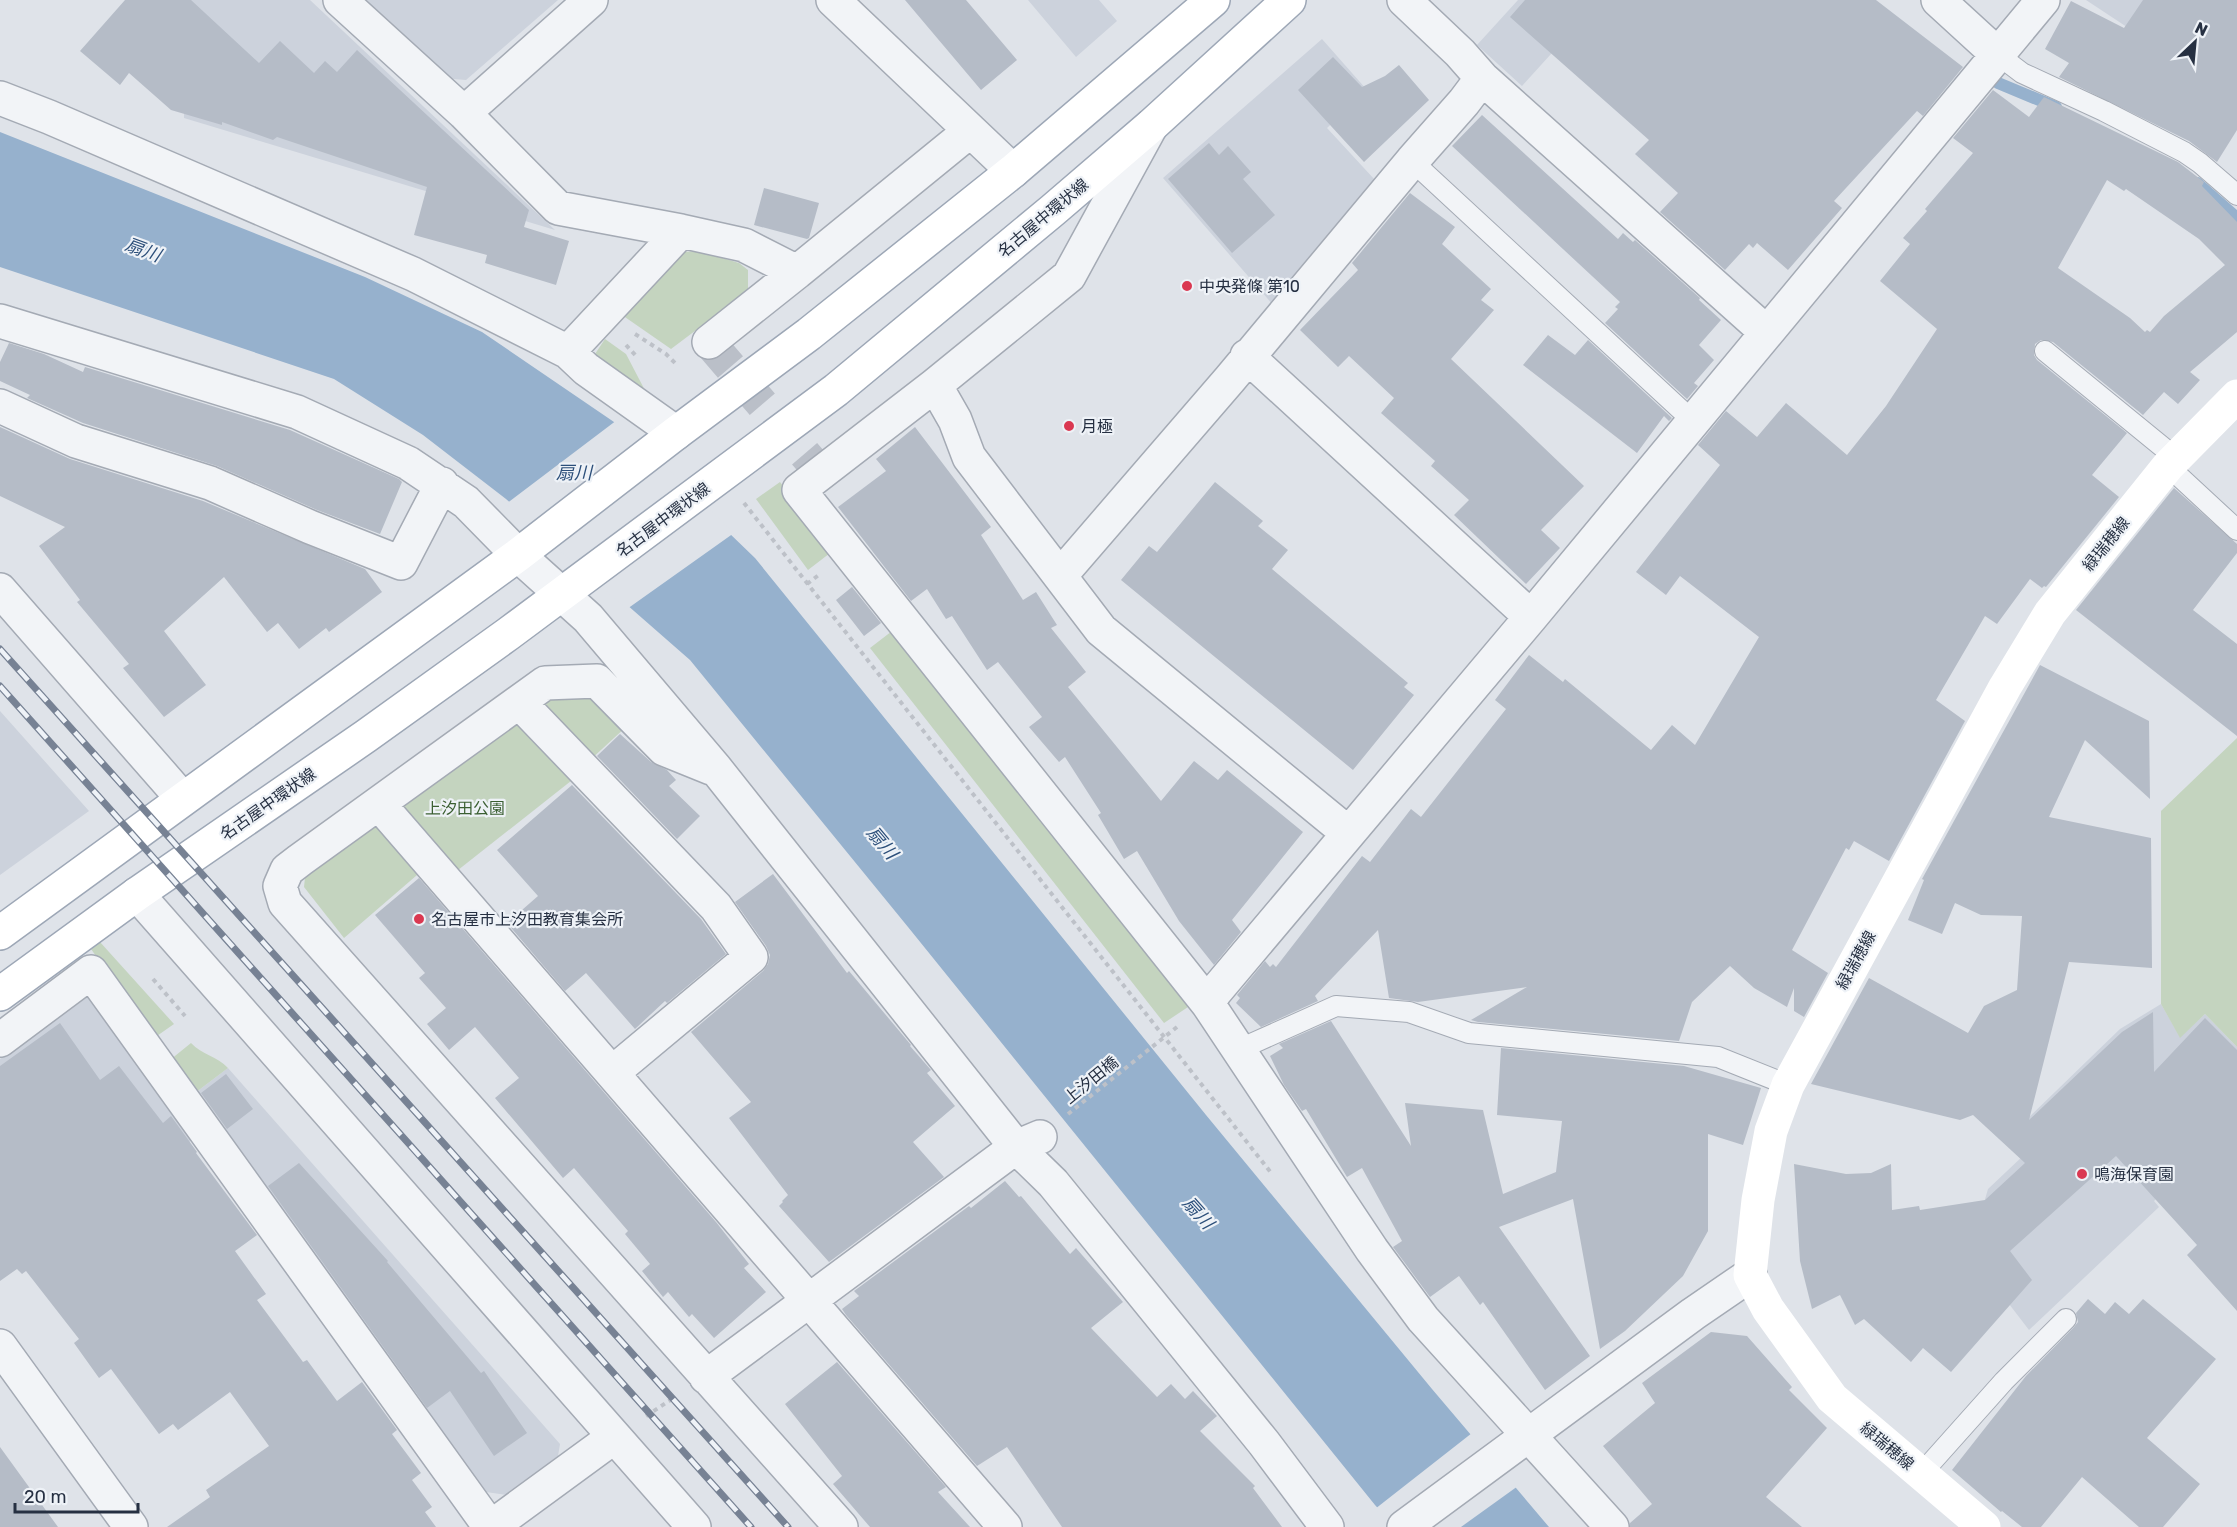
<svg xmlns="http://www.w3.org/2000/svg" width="2237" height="1527" font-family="Rubik,'Noto Sans JP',sans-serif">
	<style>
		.built { fill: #ccd2dc }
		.green { fill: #c4d4bf }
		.water { fill: #96b1cd }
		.pier { fill: #dfe3e9 }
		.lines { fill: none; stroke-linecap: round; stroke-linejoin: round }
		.stream { stroke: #96b1cd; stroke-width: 12 }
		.building { fill: #b5bcc7; fill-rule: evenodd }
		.minor-tunnel { stroke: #babfc8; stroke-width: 33; stroke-dasharray: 33 16; stroke-linecap: butt }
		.service-casing { stroke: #a4aab4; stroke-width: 22 }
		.minor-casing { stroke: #a4aab4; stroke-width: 36 }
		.tertiary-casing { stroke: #a4aab4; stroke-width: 36 }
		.primary-casing { stroke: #9da7b6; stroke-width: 36 }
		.path { stroke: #bdc1c8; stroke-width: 4; stroke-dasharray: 4.5 4.5; stroke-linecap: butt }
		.service { stroke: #f2f4f7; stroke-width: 20 }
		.minor { stroke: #f2f4f7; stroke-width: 33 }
		.tertiary { stroke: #f2f4f7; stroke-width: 33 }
		.secondary { stroke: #fff; stroke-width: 33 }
		.primary { stroke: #fff; stroke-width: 33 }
		.rail-casing { stroke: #778294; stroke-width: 7 }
		.rail { stroke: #eef2f7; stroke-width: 4.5; stroke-dasharray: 14; stroke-linecap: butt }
		.poi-dot { fill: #da3851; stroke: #eef2f7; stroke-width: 2 }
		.labels { text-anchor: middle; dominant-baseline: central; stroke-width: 4.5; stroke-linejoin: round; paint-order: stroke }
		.street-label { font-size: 16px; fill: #263042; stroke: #eef2f7 }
		.poi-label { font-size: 16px; fill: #263042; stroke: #eef2f7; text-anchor: start }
		.park-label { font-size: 16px; fill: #3b5f32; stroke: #eef2f7 }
		.water-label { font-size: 18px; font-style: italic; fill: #2c4f7a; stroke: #eef2f7 }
	</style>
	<rect width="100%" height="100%" fill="#dfe3e9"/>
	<!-- built -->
	<path class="built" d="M134 0H310L555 230 184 118V101Z
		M359 0H558L466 80 443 78Z
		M1028 0H1099L1117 21 1076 57Z
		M1518 0H1600L1522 86 1477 45Z
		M2086 0H2166L2142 37Z
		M1322 39 1367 90 1327 128 1375 180 1274 306 1163 178Z
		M0 711 89 811 0 875Z
		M89 996 192 1140 92 1215 0 1092V1059Z
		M2161 1004 2180 1037 2205 1014 2237 1047V1155L2162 1193 2154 1201 2159 1207 2029 1330 1986 1274 1974 1237 1988 1189 2042 1138 2026 1120 2120 1029Z
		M228 1068 560 1444 558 1456 507 1495 486 1492 195 1093Z"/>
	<!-- green -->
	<path class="green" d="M699 251 739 263 748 270V291L671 349 622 315 682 252Z
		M605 339 626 354 650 400 591 360Z
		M780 482 834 550 808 570 756 499Z
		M896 628 1194 1003 1164 1023 870 648Z
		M591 693 627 726 589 761 543 716 545 701 552 695Z
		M505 725 527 726 576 777 453 874 402 817 406 794Z
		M2237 738V1047L2205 1014 2180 1038 2161 1004V811Z
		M367 825 386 827 424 869 344 938 304 887 306 868Z
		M100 942 174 1024 154 1038 91 949Z
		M191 1043C202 1055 217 1056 228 1068L195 1093 170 1060Z"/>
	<!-- water -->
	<path class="water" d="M0 132 365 277 482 332 614 422 755 558 1206 1115 1432 1389 1549 1527H1395L1375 1505 908 927 690 660 506 499 423 435 334 379 0 267Z"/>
	<!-- pier -->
	<path class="pier" d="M617 420 734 533 627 609 506 504Z
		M1472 1433 1518 1486 1461 1527H1391L1375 1509Z"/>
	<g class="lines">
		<!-- stream -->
		<path class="stream" d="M1998 83 2056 107
			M2197 183 2237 218"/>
	</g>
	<!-- building -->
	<path class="building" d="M125 0H191L259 63 280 41 314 73 325 61 337 72 357 50 529 210 524 227 569 241 556 285 485 263 487 255 414 235 427 187 277 137 273 140 222 122V125L171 110 129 73 120 85 80 51Z
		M905 0H966L1017 60 981 90Z
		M1525 0H1876L1963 67 1923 116 1917 111 1834 201 1842 208 1788 270 1757 243 1753 248 1749 244 1725 270 1660 212 1678 193 1635 154 1649 140 1510 17Z
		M2143 0H2237V130L2217 162 2189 141 2059 77 2069 63 2045 49 2071 1 2124 28Z
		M1333 57 1362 87 1385 76 1399 65 1429 100 1364 162 1298 90Z
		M1993 90 2029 117 2044 97 2178 162 2204 182 2202 186 2237 222V332L2190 372 2200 380 2178 404 2164 392 2143 415 2053 342 2041 340 2035 344 2034 355 2037 360 2127 433 2092 475 2119 497 2046 587 2044 586 2042 588 2030 579 1997 624 1985 616 1936 700 1965 721 1889 861 1854 841 1849 850 1846 848 1792 950 1828 973 1804 1017 1794 1011V988L1787 1007 1754 988 1730 966 1692 1002 1679 1041 1478 1022 1471 1020 1527 987 1418 1002 1389 998 1378 930 1315 996 1318 1001 1261 1027 1236 1003 1240 998 1237 995 1265 961 1270 967 1273 964 1276 967 1362 856 1370 862 1411 809 1421 817 1506 709 1495 700 1529 655 1563 682 1565 679 1651 750 1672 725 1695 745 1759 637 1680 576 1666 595 1636 572 1720 465 1698 445 1726 411 1757 437 1786 403 1847 455 1886 406 1937 329 1880 281 1910 244 1903 238 1927 211 1925 209 1973 153 1953 138ZM2107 180 2124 191 2126 189 2199 239 2225 265 2164 316 2150 332 2147 330 2145 332 2130 318 2058 268Z
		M1482 115 1618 239 1623 233 1633 242 1635 240 1700 298 1699 300 1721 320 1699 345 1714 360 1694 383 1698 386 1687 399 1605 323 1618 309 1615 307 1620 302 1452 146Z
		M1209 143 1219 155 1228 146 1251 172 1243 179 1275 215 1232 253 1168 179Z
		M764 188 819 203 809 238 807 239 754 225Z
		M1410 193 1455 227 1442 244 1491 289 1481 300 1494 310 1451 359 1584 486 1541 530 1560 548 1526 584 1454 515 1469 500 1431 466 1435 461 1381 413 1394 398 1349 356 1338 367 1300 330 1358 270 1352 263Z
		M1548 335 1575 355 1588 340 1672 418 1669 421 1664 416 1637 453 1523 365Z
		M9 343 44 354 83 372 85 367 290 430 399 479 402 482 380 534 317 510 217 466 83 423 27 398 30 395 0 381V362Z
		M0 427 70 459 203 501 365 569 382 592 329 632 326 628 299 649 278 623 267 632 224 577 164 631 206 685 164 717 123 668 129 664 77 602 80 600 39 546 65 527 0 496Z
		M915 427 991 527 981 535 1023 600 1036 592 1057 625 1051 628 1086 672 1068 687 1161 801 1194 761 1218 780 1227 770 1303 832 1232 920 1241 932 1214 965 1179 921 1137 851 1124 859 1098 815 1101 813 1065 757 1059 762 1029 727 1042 717 998 662 987 670 952 616 946 619 927 589 911 601 838 507 886 471 876 459Z
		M1215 482 1263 521 1258 526 1288 550 1272 569 1408 683 1404 687 1414 695 1353 770 1121 580 1149 546 1157 552Z
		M2174 488 2237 544V553L2193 610 2237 644V736L2076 610Z
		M852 587 881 623 864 636 836 600Z
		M2040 665 2149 721 2150 799 2085 740 2049 817 2151 838 2152 968 2069 962 2029 1120 2122 1032 2153 1012 2154 1072 2205 1018 2237 1050V1311L2187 1255 2197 1245 2116 1156 2010 1251 2032 1280 1951 1372 1923 1348 1911 1362 1864 1319 1855 1325 1840 1295 1812 1309 1800 1261 1794 1164 1846 1174 1871 1173 1891 1164 1892 1210 1919 1206 1920 1210 1985 1200 2025 1163 1973 1115 1960 1120 1811 1084 1869 978 1968 1033 1984 1006 2017 990 2022 916 1981 915 1955 903 1942 934 1908 920 1924 880 1922 879Z
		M620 734 651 762 667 770 676 780 669 786 700 816 677 839 597 756Z
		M572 785 701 919 726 954 667 1003 665 1001 635 1029 586 973 565 991 507 923 538 896 497 850Z
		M773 874 847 973 849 971 911 1045 910 1046 931 1070 927 1073 955 1106 913 1142 944 1177 829 1262 779 1206 783 1202 782 1201 788 1195 729 1118 751 1102 691 1032 763 971 768 964 770 955 766 946 735 902Z
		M419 878 716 1222 749 1264 744 1268 766 1292 714 1338 692 1314 689 1317 668 1292 663 1297 642 1271 650 1264 625 1234 628 1231 574 1168 563 1178 495 1098 519 1078 475 1027 449 1050 427 1024 446 1008 419 978 425 973 375 915Z
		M1331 1021 1411 1146 1405 1103 1483 1110 1503 1194 1556 1172 1562 1121 1497 1115 1501 1048 1684 1066 1761 1088 1743 1145 1708 1134V1231L1683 1276 1625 1331 1600 1349 1573 1199 1499 1227 1590 1356 1545 1390 1483 1302 1480 1305 1459 1276 1430 1297 1393 1247 1402 1241 1362 1168 1347 1177 1306 1109 1302 1111 1284 1085 1270 1056 1283 1048 1279 1044Z
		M60 1023 100 1080 119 1066 163 1123 171 1116 197 1152 196 1153 257 1235 235 1251 266 1294 257 1300 303 1362 307 1360 337 1401 362 1382 397 1430 392 1434 421 1473 412 1480 432 1507 425 1512 436 1527H167L210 1497 206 1490 269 1446 230 1392 178 1430 173 1424 159 1434 111 1369 99 1378 74 1343 79 1339 26 1271 22 1274 17 1269 0 1281V1066Z
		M226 1074 253 1109 227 1129 201 1093Z
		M299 1163 388 1261 387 1262 481 1373 484 1371 527 1433 494 1456 450 1391 427 1408 268 1186Z
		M1005 1181 1019 1197 1021 1196 1070 1254 1076 1248 1123 1302 1091 1328 1157 1397 1171 1384 1185 1399 1193 1391 1217 1416 1200 1431 1255 1486 1253 1488 1282 1527H1062L1007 1447 977 1466 846 1315 842 1309 859 1296 854 1291 969 1206 971 1208Z
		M2088 1299 2105 1314 2115 1302 2129 1314 2143 1299 2216 1359 2147 1438 2200 1484 2163 1527H2139L2082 1477 2041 1527H2022L2002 1511 2001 1512 1952 1470 2026 1376 2074 1327 2078 1322 2076 1313Z
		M1711 1332 1747 1336 1792 1387 1789 1390 1827 1428 1766 1497 1802 1527H1630V1523L1652 1504 1603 1446 1655 1403 1642 1383Z
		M837 1362 946 1487 938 1492 970 1527H870L833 1484 842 1476 785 1404Z
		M0 1447 58 1527H0Z"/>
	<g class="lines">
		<!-- minor-tunnel -->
		<path class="minor-tunnel" d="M709 342 822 474"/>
		<!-- service casing -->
		<g class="service-casing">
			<path id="service" d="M1997 54 2022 73 2104 111 2184 152 2200 163 2237 195
				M1412 161 1693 421
				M2045 351 2176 458
				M2168 466 2237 530
				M1240 1049 1336 1006 1409 1012 1469 1033 1718 1057 1788 1085
				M1921 1474 2004 1381 2066 1319"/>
		</g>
		<!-- minor casing -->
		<g class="minor-casing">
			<path id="minor" d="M340 0 464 113 591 0
				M833 0 1013 171
				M1404 0 1460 53 1482 78 1766 332
				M1938 0 1997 54
				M0 98 49 117 413 274 568 352 681 231 744 245 797 272 709 342
				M464 113 558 208 681 231
				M1151 126 1069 276 935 385 799 490 1208 1004 1372 1250 1423 1319 1612 1527
				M797 272 970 131
				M0 321 297 412 408 463 466 502 518 555 588 618 716 769 1016 1147 1053 1183 1264 1443 1327 1527
				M568 352 586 369 676 433
				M1247 356 1531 617
				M935 385 955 420 969 457 1101 630 1348 833
				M0 406 76 441 210 483 310 527 401 563 442 484
				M1060 576 1230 379 1412 161 1464 102 1482 78
				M0 590 182 798
				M520 703 716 907 751 957 612 1073
				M711 768 664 749 597 681 545 683 300 860 287 870 280 886 285 903 841 1527
				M379 804 1005 1527
				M1208 1004 1215 992 1531 617 2043 0
				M0 1040 91 972 490 1527
				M0 1346 131 1527
				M706 1377 1016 1147 1040 1137
				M491 1527 614 1437"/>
		</g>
		<!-- tertiary casing -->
		<g class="tertiary-casing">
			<path id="tertiary" d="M137 894 694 1527
				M1404 1527 1693 1314 1750 1275"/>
		</g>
		<!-- primary casing -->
		<g class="primary-casing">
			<path id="primary" d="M0 933 518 555 676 433 809 334 1013 171 1213 0
				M0 994 137 894 366 736 508 634 836 390 1053 210 1152 125 1289 0"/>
		</g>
		<!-- path -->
		<path class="path" d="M635 334 666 354 677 365
			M626 345 637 357
			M744 503 1272 1174
			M807 584 820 574
			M153 979 185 1016
			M1068 1114 1177 1027
			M646 1416 675 1397"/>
		<!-- service -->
		<use href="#service" class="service"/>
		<!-- minor -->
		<use href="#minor" class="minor"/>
		<!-- tertiary -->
		<use href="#tertiary" class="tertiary"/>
		<!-- secondary -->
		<path class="secondary" d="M1984 1527 1832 1398 1768 1309 1750 1275 1758 1200 1771 1131 1788 1085 2005 687 2050 613 2168 466 2237 396"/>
		<!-- primary -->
		<use href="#primary" class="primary"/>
		<!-- rail casing -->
		<g class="rail-casing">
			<path id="rail" d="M0 649 788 1527
				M0 686 751 1527"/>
		</g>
		<!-- rail -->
		<use href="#rail" class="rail"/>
	</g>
	<!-- markers -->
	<g class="poi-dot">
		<circle cx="1187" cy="286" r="6"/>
		<circle cx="1069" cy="426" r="6"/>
		<circle cx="419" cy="919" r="6"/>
		<circle cx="2082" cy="1174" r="6"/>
	</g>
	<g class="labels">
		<!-- street labels -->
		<g class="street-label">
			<text transform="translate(1043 218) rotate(-40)">名古屋中環状線</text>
			<text transform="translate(663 520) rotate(-37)">名古屋中環状線</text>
			<text transform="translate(2106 544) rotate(-51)">緑瑞穂線</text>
			<text transform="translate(268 804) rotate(-35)">名古屋中環状線</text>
			<text transform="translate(1856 960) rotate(-61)">緑瑞穂線</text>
			<text transform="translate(1091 1080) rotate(-39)">上汐田橋</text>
			<text transform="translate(1887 1446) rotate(40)">緑瑞穂線</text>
		</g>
		<!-- poi labels -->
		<g class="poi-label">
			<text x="1199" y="286">中央発條 第10</text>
			<text x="1081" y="426">月極</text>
			<text x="431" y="919">名古屋市上汐田教育集会所</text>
			<text x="2094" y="1174">鳴海保育園</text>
		</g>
		<!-- park labels -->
		<g class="park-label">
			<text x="465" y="808">上汐田公園</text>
		</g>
		<!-- water labels -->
		<g class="water-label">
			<text transform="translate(143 250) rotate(20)">扇川</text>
			<text x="574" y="473">扇川</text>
			<text transform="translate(882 843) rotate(50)">扇川</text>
			<text transform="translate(1198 1213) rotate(48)">扇川</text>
		</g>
	</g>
	<!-- north arrow -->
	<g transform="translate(2195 42) rotate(26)" stroke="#eef2f7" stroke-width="4.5" paint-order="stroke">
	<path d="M0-4.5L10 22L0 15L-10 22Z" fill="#263042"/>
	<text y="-9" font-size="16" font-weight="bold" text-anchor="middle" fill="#263042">N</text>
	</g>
	<!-- scale -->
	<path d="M15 1503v9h123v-9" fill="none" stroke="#263042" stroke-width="3"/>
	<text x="24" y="1503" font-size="18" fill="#263042" stroke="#eef2f7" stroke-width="4.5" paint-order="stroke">20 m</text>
</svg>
